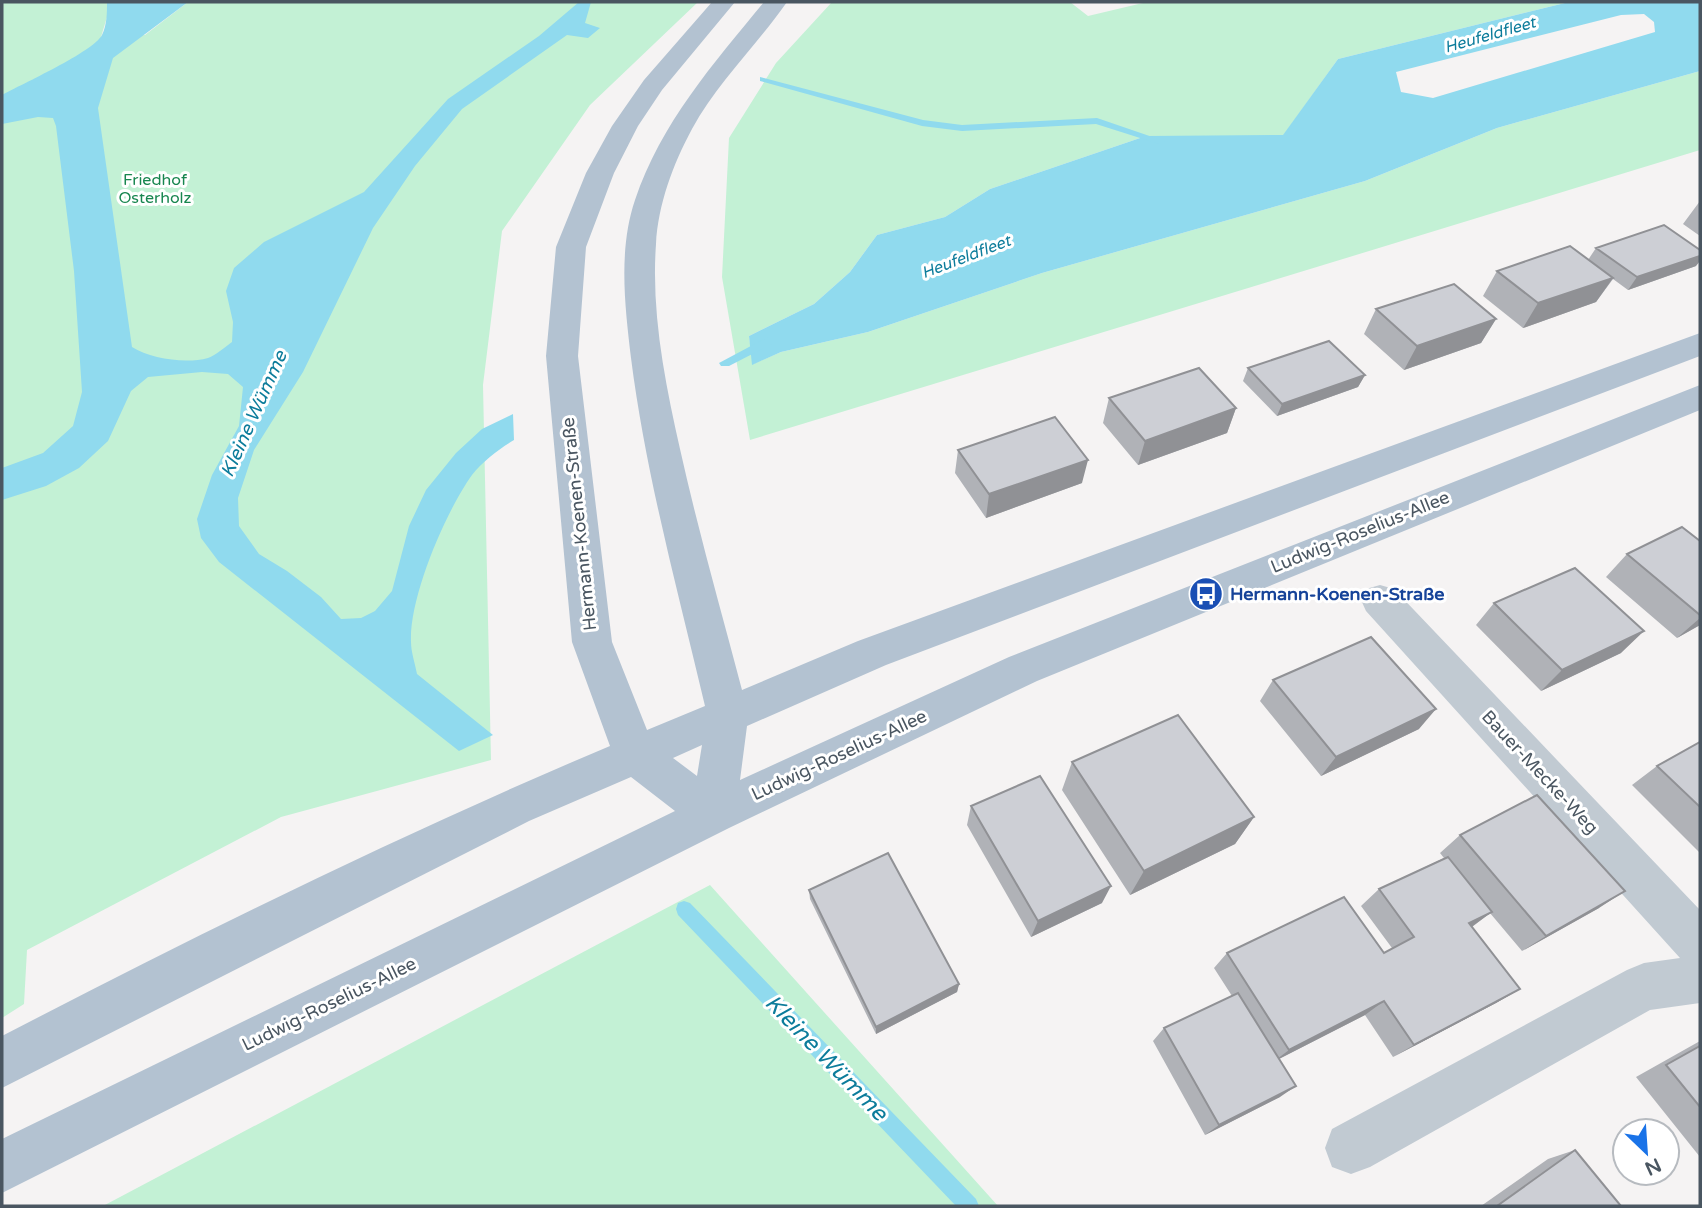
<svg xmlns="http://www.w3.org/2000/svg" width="1702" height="1208" font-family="'Varela Round',sans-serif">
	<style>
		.green { fill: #c3f1d5 }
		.water { fill: #90daee; fill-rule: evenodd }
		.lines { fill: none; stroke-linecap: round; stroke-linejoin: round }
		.stream { fill: #90daee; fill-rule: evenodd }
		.minor { fill: #c1cad2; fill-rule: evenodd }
		.major { fill: #b3c2d1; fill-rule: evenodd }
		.wall { fill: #b0b2b7 }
		.shaded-wall { fill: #909195 }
		.building { fill: #cdcfd5; stroke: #909195; stroke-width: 2 }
		.labels { text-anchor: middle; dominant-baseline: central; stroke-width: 6; stroke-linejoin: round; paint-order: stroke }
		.far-water-label { font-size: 16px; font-style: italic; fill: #0c7c9b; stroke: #fff }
		.far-park-label { font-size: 16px; fill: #17864f; stroke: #fff }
		.street-label { font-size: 18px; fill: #4a5661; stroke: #fff }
		.transit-label { font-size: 18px; font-weight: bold; fill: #164399; stroke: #fff; text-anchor: start }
		.water-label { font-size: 19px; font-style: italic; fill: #0c7c9b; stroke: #fff }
		.near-water-label { font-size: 23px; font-style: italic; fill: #0c7c9b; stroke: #fff }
	</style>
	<rect width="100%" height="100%" fill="#f5f3f3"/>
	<!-- green -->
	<path class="green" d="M2 2H107V17L101 37 145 35 188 2H698L590 105 502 231 483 385 491 760 281 817 27 950 24 1004 2 1018Z
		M832 2H1070L1088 16 1147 2H1569L1338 59 1283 136H1146L990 189 945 217 877 235 850 272 814 304 749 336 753 364 781 352 868 332 1042 273 1365 181 1497 128 1700 71V150L750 440 722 277 729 138 776 63Z
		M710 885 998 1206H103Z"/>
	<!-- water -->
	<path class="water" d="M107 2H188L113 58 98 108 132 347C151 359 186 364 208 358 216 355 225 347 232 342L233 322 226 291 234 268 264 242 364 192 448 99 539 36 579 2H591L585 23 600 28 588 38 567 35 462 109 415 166 373 228 303 372 254 450 238 498 239 526 259 554 287 571 321 597 341 619 361 618 375 611 392 591 409 526 426 490 456 453 482 429 513 414 514 440C499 449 483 461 472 475 446 511 409 597 411 642 411 652 415 663 417 674L493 735 459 751 219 562 201 538 197 519 212 475 239 426 243 387 228 374 202 372 148 377 131 391 108 441 79 468 46 486 2 500V468L43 453 73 426 82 392 74 271 56 126 53 118 38 117 2 124V95C22 84 93 52 102 35 107 25 107 13 107 2Z
		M1569 2H1700V71L1497 128 1365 181 1042 273 868 332 781 352 752 365 749 336 814 304 850 272 877 235 945 217 990 189 1146 136 1283 135 1338 59ZM1644 14 1654 22 1655 32 1433 98 1401 92 1396 72 1621 15Z"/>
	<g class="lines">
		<!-- stream -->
		<path class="stream" d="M760 77 923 120 962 125 1097 118 1167 142 1159 144 1096 124 962 131 922 126 760 81Z
			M768 337 772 338V344L729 366H721L719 363Z
			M684 901 690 903 976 1199 979 1206H956L678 915 676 909 678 903Z"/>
		<!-- minor -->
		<path class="minor" d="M1380 585 1394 589 1700 910V1003L1650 1010 1370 1167 1351 1174 1332 1167 1325 1148 1332 1129 1627 970 1644 963 1680 958 1366 611 1361 600 1366 589Z"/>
		<!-- major -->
		<path class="major" d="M712 2H735L662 90 638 126 614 173 586 247 578 356 612 642 647 730 705 706C678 591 646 476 631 358 625 307 618 250 635 200 661 123 713 64 764 2H787C757 45 717 83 692 129 673 164 658 205 656 244 651 313 665 382 680 449 698 530 721 610 742 690L858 641 1700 333V356L886 665 747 726 740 780 1009 657 1700 385V410L1037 681 729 828 2 1193V1139L675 811 631 777 529 821 2 1088V1036C201 933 403 833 610 746L572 642 546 356 556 247 586 173 612 126 644 80ZM702 745 697 776 673 758Z"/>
	</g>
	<!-- wall -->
	<path class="wall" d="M1700 201V236L1683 224Z
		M1596 248 1696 266 1628 290 1613 279 1596 302 1523 328 1483 296 1497 271 1588 260Z
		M1376 309 1496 319 1481 343 1404 370 1364 334Z
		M1248 368 1365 375 1358 387 1277 416 1243 381Z
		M1109 398 1236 408 1227 433 1138 465 1103 423Z
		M958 450 1082 483 986 518 955 473Z
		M1700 541V625L1677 638 1606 577 1627 554Z
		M1494 603 1621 653 1541 691 1476 625Z
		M1273 680 1419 729 1321 776 1260 701Z
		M1700 742V853L1632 785 1657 766Z
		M1072 762 1254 817 1235 844 1130 895 1062 790Z
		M971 806 1102 903 1031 937 967 825Z
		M1460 835 1599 908 1522 951 1490 913 1472 927 1520 989 1496 1003 1393 1057 1365 1015 1279 1059 1280 1097 1205 1135 1153 1041 1164 1028 1232 996 1214 968 1227 953H1384L1392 948 1361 906 1379 889 1444 858 1440 853Z
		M809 890 959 984 957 992 876 1034 810 899Z
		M1700 1041V1157L1636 1077Z
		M1575 1150 1621 1206H1481L1548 1159Z"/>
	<!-- shaded-wall -->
	<path class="shaded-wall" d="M1700 256V261L1696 266 1628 290 1637 277Z
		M1613 278 1596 302 1523 328 1538 303Z
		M1496 319 1481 343 1404 370 1417 346Z
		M1365 375 1358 387 1277 416 1282 404Z
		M1236 408 1227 433 1138 465 1145 441Z
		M1088 460 1082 483 986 518 989 494Z
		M1700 618V625L1677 638Z
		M1644 631 1621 653 1541 691 1562 670Z
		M1436 709 1419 729 1321 776 1336 757Z
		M1254 817 1235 844 1130 895 1144 871Z
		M1111 886 1102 903 1031 937 1038 921Z
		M1625 891 1599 908 1522 951 1546 936Z
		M1492 912 1470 928 1469 923Z
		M959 984 957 992 876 1034V1027Z
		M1520 989 1496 1003 1393 1057 1414 1045Z
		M1384 1001 1365 1015 1273 1062 1289 1050Z
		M1296 1086 1280 1097 1205 1135 1219 1125Z"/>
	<!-- building -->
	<path class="building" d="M1664 225 1700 250V256L1637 277 1596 248Z
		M1570 246 1613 278 1538 303 1497 271Z
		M1454 284 1496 319 1417 346 1376 309Z
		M1329 341 1365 375 1282 404 1248 368Z
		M1199 368 1236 408 1145 441 1109 398Z
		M1055 417 1088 460 989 494 958 450Z
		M1682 527 1700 541V615L1627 554Z
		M1575 568 1644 631 1562 670 1494 603Z
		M1371 637 1436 709 1336 757 1273 680Z
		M1178 715 1254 817 1144 871 1072 762Z
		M1700 742V807L1657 766Z
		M1040 776 1111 886 1038 921 971 806Z
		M1537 795 1625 891 1546 936 1460 835Z
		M888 853 959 984 876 1027 809 890Z
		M1448 857 1492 912 1469 923 1520 989 1414 1045 1384 1001 1289 1050 1227 953 1344 897 1384 953 1414 937 1379 889Z
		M1238 993 1296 1086 1219 1125 1164 1028Z
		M1700 1046V1107L1666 1065Z
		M1575 1150 1621 1206H1497Z"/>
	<!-- icons -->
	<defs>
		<g id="bus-disc" transform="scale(1.75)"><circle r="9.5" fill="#1a4fb4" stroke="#fff"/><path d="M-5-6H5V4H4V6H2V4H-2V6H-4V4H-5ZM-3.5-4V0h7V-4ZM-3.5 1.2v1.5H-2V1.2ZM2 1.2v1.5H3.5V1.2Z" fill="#fff"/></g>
	</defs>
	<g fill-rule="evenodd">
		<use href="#bus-disc" x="1206" y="594"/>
	</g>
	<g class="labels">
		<!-- far-water labels -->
		<g class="far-water-label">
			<text transform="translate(1490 35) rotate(-16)">Heufeldfleet</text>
			<text transform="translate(966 257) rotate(-21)">Heufeldfleet</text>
		</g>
		<!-- far-park labels -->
		<g class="far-park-label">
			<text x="155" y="180">Friedhof<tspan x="155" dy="18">Osterholz</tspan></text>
		</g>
		<!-- street labels -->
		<g class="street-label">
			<text transform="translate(579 524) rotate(-96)">Hermann-Koenen-Straße</text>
			<text transform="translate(1360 532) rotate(-22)">Ludwig-Roselius-Allee</text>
			<text transform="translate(839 755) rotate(-25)">Ludwig-Roselius-Allee</text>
			<text transform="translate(1540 772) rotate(47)">Bauer-Mecke-Weg</text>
			<text transform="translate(329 1004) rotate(-26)">Ludwig-Roselius-Allee</text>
		</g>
		<!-- transit labels -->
		<g class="transit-label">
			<text x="1230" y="594">Hermann-Koenen-Straße</text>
		</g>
		<!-- water labels -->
		<g class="water-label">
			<text transform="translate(254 414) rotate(-66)">Kleine Wümme</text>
		</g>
		<!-- near-water labels -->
		<g class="near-water-label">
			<text transform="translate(826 1058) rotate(46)">Kleine Wümme</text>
		</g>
	</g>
	<!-- border -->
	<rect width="1702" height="1208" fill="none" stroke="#4a5661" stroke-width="7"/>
	<!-- north arrow -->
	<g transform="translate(1646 1152) rotate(155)"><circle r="33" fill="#ffffff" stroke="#b7bbc0" stroke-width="2"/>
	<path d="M0-5L12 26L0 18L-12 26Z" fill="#1a73e8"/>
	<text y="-10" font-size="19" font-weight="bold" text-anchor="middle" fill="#4a5661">N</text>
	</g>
</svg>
